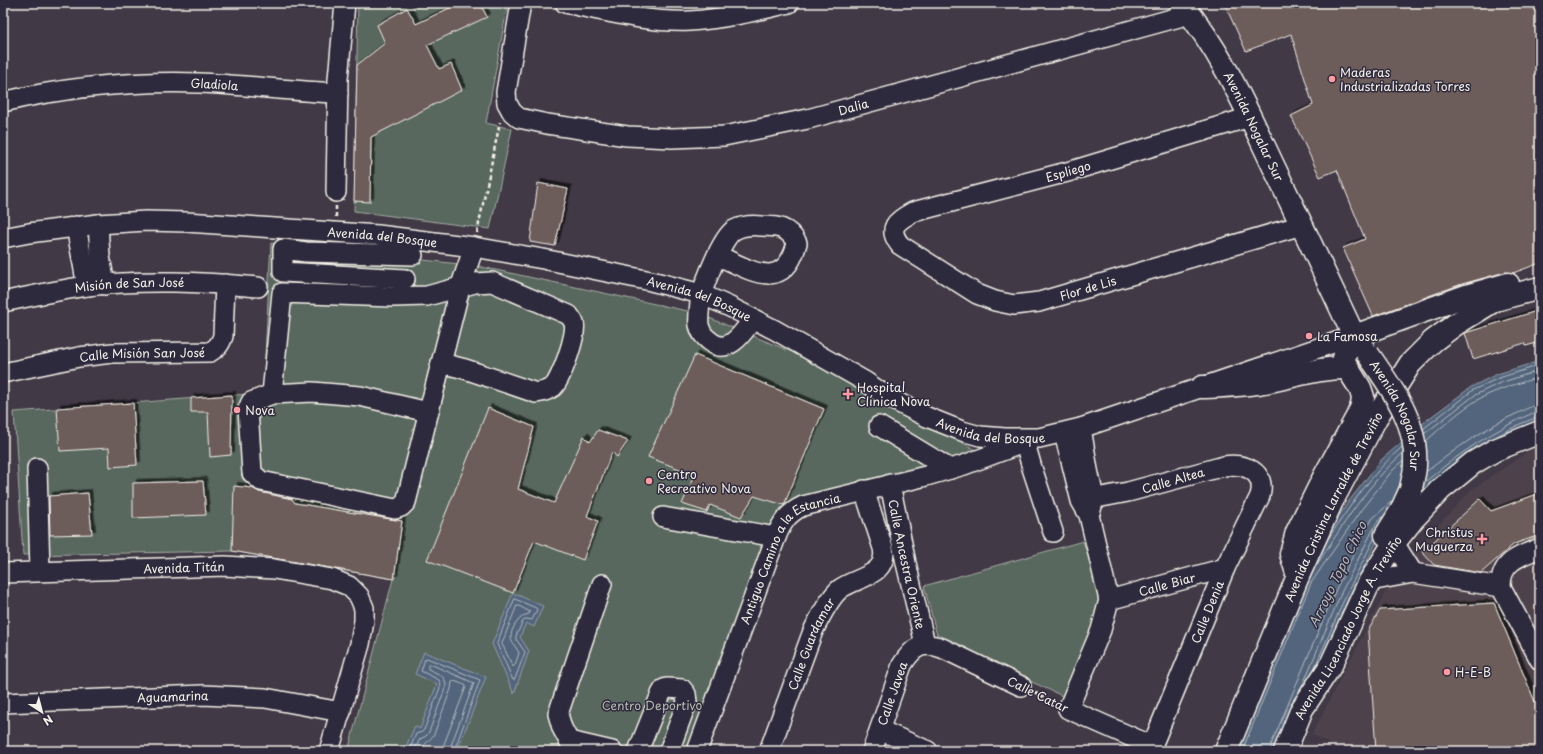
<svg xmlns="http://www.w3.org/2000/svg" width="1543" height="754" font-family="'Playpen Sans',sans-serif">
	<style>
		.built { fill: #4e434c }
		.green { fill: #59685f; stroke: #a6aca4 }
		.water { fill: #52657d; stroke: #939da8 }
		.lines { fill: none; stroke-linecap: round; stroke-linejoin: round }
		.shore { stroke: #b3b9bd; stroke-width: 1 }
		.building { fill: #6c5b5a; stroke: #f4f1e8; filter: url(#shadow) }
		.minor-casing { stroke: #f4f1e8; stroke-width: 22 }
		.major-casing { stroke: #f4f1e8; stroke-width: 25 }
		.path { stroke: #f4f1e8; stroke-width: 2.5; stroke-dasharray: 4 3; stroke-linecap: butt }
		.minor { stroke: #2f2a3d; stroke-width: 19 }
		.major { stroke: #2f2a3d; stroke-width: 22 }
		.major-bridge-casing { stroke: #f4f1e8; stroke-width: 25; stroke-linecap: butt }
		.major-bridge { stroke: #2f2a3d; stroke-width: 22 }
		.poi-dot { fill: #ff9aa2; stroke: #2f2a3d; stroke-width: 1.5 }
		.labels { text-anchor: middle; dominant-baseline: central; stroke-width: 3; stroke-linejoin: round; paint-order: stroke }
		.poi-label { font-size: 12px; fill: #f4f1e8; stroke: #2f2a3d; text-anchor: start }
		.street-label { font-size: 12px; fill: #f4f1e8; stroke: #2f2a3d }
		.park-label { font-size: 12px; fill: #b6bab1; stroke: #2f2a3d }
		.water-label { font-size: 13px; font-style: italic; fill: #b3b9bd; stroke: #2f2a3d }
	</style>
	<defs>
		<filter id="shadow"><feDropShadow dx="3.5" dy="-3.5" stdDeviation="0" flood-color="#0009"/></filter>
	</defs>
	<rect width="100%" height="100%" fill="#413946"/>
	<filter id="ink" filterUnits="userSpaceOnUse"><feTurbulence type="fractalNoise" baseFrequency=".025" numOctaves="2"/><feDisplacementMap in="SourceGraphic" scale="8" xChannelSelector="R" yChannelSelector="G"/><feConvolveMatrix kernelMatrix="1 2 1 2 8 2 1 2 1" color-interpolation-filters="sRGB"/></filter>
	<g filter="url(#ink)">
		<!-- built -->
		<path class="built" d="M1540 445V751H1342L1312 734 1385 593 1421 544 1471 490 1535 447Z"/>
		<!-- green -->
		<path class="green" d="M358 3H508L486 123 512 129 490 229 354 211Z
			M271 243 477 266 697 313 792 352 978 451 781 511 689 751H348L393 579 232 551 23 555 14 412 263 393Z
			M1083 541 1102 599 1069 699 938 639 924 586Z"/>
		<!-- water -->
		<path class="water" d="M1540 361V420L1522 428 1385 526 1350 594 1285 751H1226L1298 576 1349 501 1381 460 1428 419 1471 387 1497 374Z
			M513 593 543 606 534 627 526 623 520 637 529 651 514 694 492 644Z
			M424 652 486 677 457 751H404L415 726 420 729 437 684 415 674Z"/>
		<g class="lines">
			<!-- shore -->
			<path class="shore" d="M1423 429 1473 390 1499 378 1540 365
				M1424 434 1475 395 1500 383 1540 370
				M1497 436 1520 424 1540 416
				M1426 441C1442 427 1460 410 1479 399 1498 389 1519 383 1540 377
				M1426 472C1455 449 1486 427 1520 412 1526 409 1533 405 1540 405
				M1425 482C1459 453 1494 430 1535 412L1540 411
				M1328 539C1350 506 1372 473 1402 447
				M1316 566C1342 527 1367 484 1403 453
				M515 599 536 608 537 610 532 620 527 619 523 621 516 636V639L525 652 515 679 513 680 497 644Z
				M517 606H519L530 612 529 614C520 615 510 629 511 638 512 644 517 648 519 653L515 665 513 667 502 644Z
				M1315 667 1347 593 1375 537
				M1301 689 1342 591 1377 522 1385 515
				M409 751 416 734 422 732 424 730 441 685 439 680 421 671 425 659 427 658 480 680 454 751
				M414 751 420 739 426 736 429 732 446 686C446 675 436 673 428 669V665L430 664 474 683 449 751
				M421 751C424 743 430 741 434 734L451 689 452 682 454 681 465 685 466 687 444 744 443 751
				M1242 751 1311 583 1361 510 1392 471 1403 461
				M1271 751V745L1337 587 1372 519 1393 500"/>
		</g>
		<!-- building -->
		<path class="building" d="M460 3H480L487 17 427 45 439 69 451 64 462 90 371 137 370 202 354 201 357 65 385 43 377 25 407 8 416 24Z
			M1224 3H1540V263L1513 273 1505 272 1462 284 1373 316 1343 248 1365 239 1337 170 1320 177 1291 116 1313 105 1291 34 1246 51Z
			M538 183 568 189 555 246 530 242Z
			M1540 310V342L1526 346 1525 343 1473 359 1465 333Z
			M695 355 824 409 784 505 754 496 741 517 710 505 707 512 682 504 695 475 648 457Z
			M232 395 231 455 210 457 208 412H191V398Z
			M133 403 137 465 110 467 109 448 60 451 57 408Z
			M488 408 534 427 518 489 554 503 584 436 590 442 598 430 628 441 617 457 612 452 587 516 598 521 583 560 534 541 513 593 427 560Z
			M203 481 206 515 133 518V483Z
			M234 486 252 488 259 492 292 499 295 503 402 521 394 579 232 551Z
			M88 493 92 534 50 535 49 496Z
			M1540 493V535L1514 544 1481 573 1434 565 1422 552 1480 499 1491 511Z
			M1494 603 1540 714V751H1376L1368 631 1380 610Z"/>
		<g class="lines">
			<!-- minor casing -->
			<g class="minor-casing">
				<g id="minor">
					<path id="s1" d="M521 3 506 92 507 103 512 112 519 118 547 124 627 136 672 138 724 136 808 119 1190 14"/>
					<path d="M565 3C605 11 648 23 690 21 723 19 756 11 789 3"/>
					<path id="s2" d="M3 102C67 87 133 81 199 83 245 85 291 91 338 93"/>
					<path id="s3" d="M1250 117 1071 171 913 212C896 221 887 228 900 245L977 294 995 301 1014 305 1039 302 1302 225"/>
					<path d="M336 192 338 79 345 3"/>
					<path d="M98 224 100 256 105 285"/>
					<path d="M76 226 87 286"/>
					<path id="s4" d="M3 238 29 233 98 224 146 221 186 222 378 235 474 247 543 259 651 281 701 294 730 307 775 330 866 382 882 393 901 404 927 417 962 431 980 436 1005 438H1039L1081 428 1354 336"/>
					<path d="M717 255C750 270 784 294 797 243 788 227 778 226 761 226 752 225 742 226 734 230 722 238 707 278 702 292 700 298 698 319 699 325 701 334 705 337 711 342 729 356 744 331 753 319"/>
					<path d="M405 279 283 272V249L306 252 413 255"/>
					<path id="s5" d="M3 302C31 296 59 290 87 286 144 279 202 282 258 287"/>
					<path id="s6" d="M3 373 79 357 112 353 210 352C217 348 220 345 223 336L225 284"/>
					<path d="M272 394 282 293 392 297 427 296 475 283 492 282 569 315C570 317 573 320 574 323 578 332 561 380 553 387 547 391 542 392 536 393L465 369 441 363"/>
					<path d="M428 412 360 396 312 392 272 394 251 402 248 409 252 473 261 481 395 509 401 507 406 502 460 288 474 247"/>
					<path d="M879 426 950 469"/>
					<path d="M1081 428 1088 470 1094 498 1091 510"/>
					<path id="s7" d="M1064 433 1081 501 1089 515 1109 600 1101 630 1068 709 1152 746 1225 568 1260 496C1267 471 1244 463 1224 466L1128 492 1081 501"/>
					<path d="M1025 443 1032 468 1053 532"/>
					<path d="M37 468 40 571"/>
					<path id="s8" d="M890 484 906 563 925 644"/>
					<path d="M663 517 776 537"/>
					<path d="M1394 543 1413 573"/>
					<path id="s9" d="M3 573 225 566 274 569 332 579 349 586 359 596 364 608V621L360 644 329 751"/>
					<path d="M1370 581 1413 573 1501 587 1540 660"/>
					<path d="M602 584 558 714 562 728 569 741 612 751"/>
					<path d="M1501 587C1500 562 1519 556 1540 548"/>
					<path id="s10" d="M1109 600 1225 568"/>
					<path id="s11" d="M3 703 203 695 265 698 341 712"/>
					<path d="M880 730 928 751"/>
					<path d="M638 751 661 694 664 689 667 688 682 689 686 694 687 702 669 751"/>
					<path id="s12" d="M697 751 776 537C782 522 788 513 803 506L926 476 964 465 1026 442"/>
					<path id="s13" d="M769 751 813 631C818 621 831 596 840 589 856 577 889 576 883 548L864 490"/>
					<path id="s14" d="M872 751 902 665C913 647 922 641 942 648L1021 686"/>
				</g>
			</g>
			<!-- major casing -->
			<g class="major-casing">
				<g id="major">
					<path id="s15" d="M1181 3C1220 49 1245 106 1271 161 1299 219 1327 278 1354 336L1363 348"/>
					<path d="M1202 387C1221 386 1239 386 1258 383 1288 379 1317 367 1348 368"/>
					<path d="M1386 535 1401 511 1411 489"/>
					<path d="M1298 576 1291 554 1297 532 1324 477 1357 417 1362 406 1363 397 1360 388 1345 364 1344 358 1348 347 1354 336 1466 296 1508 284"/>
					<path id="s16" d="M1226 751 1298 576 1332 501 1376 418 1410 364 1433 341 1456 324 1495 300 1540 288"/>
					<path id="s17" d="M1285 751 1302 709 1331 665 1370 581 1394 543 1414 518 1441 489 1473 463 1495 450 1540 432"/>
				</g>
			</g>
			<!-- path -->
			<path class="path" d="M336 217V206
				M477 233 500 122
				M1034 692 1055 703"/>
			<!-- minor -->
			<use href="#minor" class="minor"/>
			<!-- major -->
			<use href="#major" class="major"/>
			<!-- major-bridge casing -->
			<g class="major-bridge-casing">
				<g id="major-bridge">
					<path id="s18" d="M1368 354C1391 388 1418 421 1415 465 1415 473 1412 481 1411 489"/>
				</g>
			</g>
			<!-- major-bridge -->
			<use href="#major-bridge" class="major-bridge"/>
		</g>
	</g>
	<!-- markers -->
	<g class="poi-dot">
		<circle cx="1332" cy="79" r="4"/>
		<circle cx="1309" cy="336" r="4"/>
		<path d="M846 388h4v4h4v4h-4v4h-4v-4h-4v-4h4z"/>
		<circle cx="237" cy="410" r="4"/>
		<circle cx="649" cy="481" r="4"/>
		<path d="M1480 533h4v4h4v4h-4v4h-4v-4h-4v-4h4z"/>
		<circle cx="1447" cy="672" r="4"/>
	</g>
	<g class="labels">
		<!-- poi labels -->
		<g class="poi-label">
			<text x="1340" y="72">Maderas<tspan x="1340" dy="14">Industrializadas Torres</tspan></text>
			<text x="1317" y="336">La Famosa</text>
			<text x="857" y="387">Hospital<tspan x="857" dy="14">Clínica Nova</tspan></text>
			<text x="245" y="410">Nova</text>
			<text x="657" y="474">Centro<tspan x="657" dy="14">Recreativo Nova</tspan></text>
			<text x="1473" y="532" text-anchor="end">Christus<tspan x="1473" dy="14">Muguerza</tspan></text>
			<text x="1455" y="672">H-E-B</text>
		</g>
		<!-- street labels -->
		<g class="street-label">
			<text stroke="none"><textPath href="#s2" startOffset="213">Gladiola</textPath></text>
			<text stroke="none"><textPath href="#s1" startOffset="460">Dalia</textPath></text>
			<text stroke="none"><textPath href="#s15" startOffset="144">Avenida Nogalar Sur</textPath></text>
			<text transform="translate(1068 171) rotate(-16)">Espliego</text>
			<text stroke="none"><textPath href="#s4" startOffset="381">Avenida del Bosque</textPath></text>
			<text stroke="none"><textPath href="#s5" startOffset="128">Misión de San José</textPath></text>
			<text stroke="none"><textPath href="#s3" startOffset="600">Flor de Lis</textPath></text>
			<text stroke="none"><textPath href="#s4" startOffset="705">Avenida del Bosque</textPath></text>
			<text stroke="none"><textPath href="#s6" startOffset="141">Calle Misión San José</textPath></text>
			<text stroke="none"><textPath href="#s18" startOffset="69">Avenida Nogalar Sur</textPath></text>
			<text stroke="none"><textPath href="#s4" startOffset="1029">Avenida del Bosque</textPath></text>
			<text transform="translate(1173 480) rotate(-16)">Calle Altea</text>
			<text stroke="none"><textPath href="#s16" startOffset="267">Avenida Cristina Larralde de Treviño</textPath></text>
			<text stroke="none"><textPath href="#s12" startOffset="222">Antiguo Camino a la Estancia</textPath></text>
			<text stroke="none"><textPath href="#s8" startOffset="82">Calle Ancestra Oriente</textPath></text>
			<text stroke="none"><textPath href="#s9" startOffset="181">Avenida Titán</textPath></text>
			<text stroke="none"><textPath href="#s10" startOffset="60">Calle Biar</textPath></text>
			<text stroke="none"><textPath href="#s7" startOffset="527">Calle Denia</textPath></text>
			<text stroke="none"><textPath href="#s17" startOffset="139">Avenida Licenciado Jorge A. Treviño</textPath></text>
			<text stroke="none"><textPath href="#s13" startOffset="115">Calle Guardamar</textPath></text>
			<text stroke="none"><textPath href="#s14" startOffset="61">Calle Javea</textPath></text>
			<text transform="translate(1038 694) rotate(26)">Calle Catar</text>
			<text stroke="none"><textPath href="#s11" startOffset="170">Aguamarina</textPath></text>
		</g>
		<!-- park labels -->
		<g class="park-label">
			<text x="652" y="705">Centro Deportivo</text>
		</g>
		<!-- water labels -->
		<g class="water-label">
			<text transform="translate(1337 574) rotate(-64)">Arroyo Topo Chico</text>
		</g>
	</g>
	<!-- margin -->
	<rect width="1543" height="754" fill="none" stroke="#2f2a3d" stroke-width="16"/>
	<rect x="8" y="8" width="1527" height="738" fill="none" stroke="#f4f1e8" stroke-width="1.5" filter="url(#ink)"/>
	<!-- north arrow -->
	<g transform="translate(42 712) rotate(144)" stroke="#2f2a3d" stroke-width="3" paint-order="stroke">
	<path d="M0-3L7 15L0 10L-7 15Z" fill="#f4f1e8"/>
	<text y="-6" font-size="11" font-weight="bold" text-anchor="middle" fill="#f4f1e8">N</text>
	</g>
</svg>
